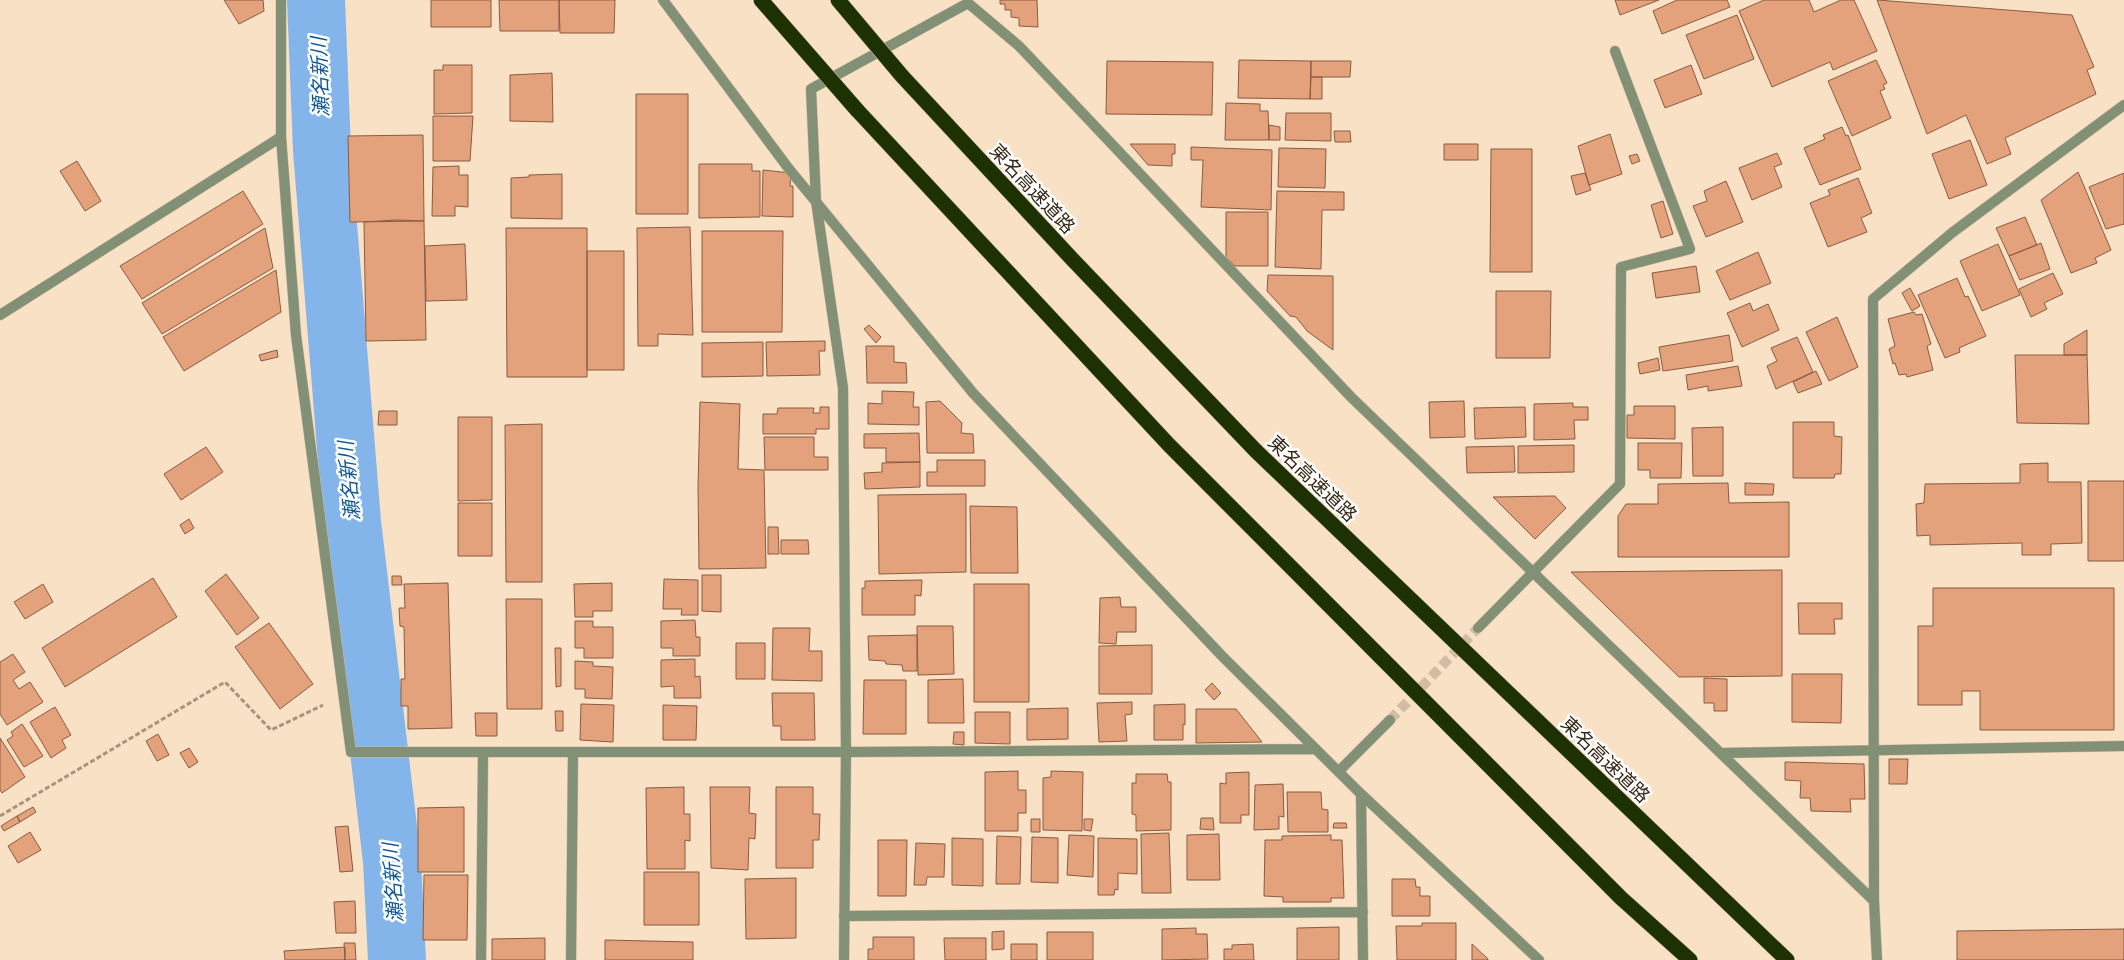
<svg xmlns="http://www.w3.org/2000/svg" width="2124" height="960" font-family="'Exo 2','Noto Sans JP',sans-serif">
	<style>
		.lines { fill: none; stroke-linecap: round; stroke-linejoin: round }
		.river { stroke: #84b5ea; stroke-width: 58 }
		.building { fill: #e3a27c; stroke: #8b5b40 }
		.minor-tunnel { stroke: #d2bca3; stroke-width: 10; stroke-dasharray: 10 5; stroke-linecap: butt }
		.minor-casing { stroke: #d2bca3; stroke-width: 11 }
		.motorway-casing { stroke: #d2bca3; stroke-width: 16 }
		.path { stroke: #a8937c; stroke-width: 3; stroke-dasharray: 5 2.5; stroke-linecap: butt }
		.minor { stroke: #829176; stroke-width: 10 }
		.motorway { stroke: #1d3103; stroke-width: 15 }
		.motorway-bridge-casing { stroke: #d2bca3; stroke-width: 16; stroke-linecap: butt }
		.motorway-bridge { stroke: #1d3103; stroke-width: 15 }
		.labels { text-anchor: middle; dominant-baseline: central; stroke-width: 5; stroke-linejoin: round; paint-order: stroke }
		.street-label { font-size: 19px; fill: #372816; stroke: #fff }
		.water-label { font-size: 20px; font-style: italic; fill: #105898; stroke: #fff }
	</style>
	<rect width="100%" height="100%" fill="#f9e1c6"/>
	<g class="lines">
		<!-- river -->
		<path class="river" d="M316 0 322 150 352 522 392 861 397 960"/>
	</g>
	<!-- building -->
	<path class="building" d="M224 0H263L264 11 239 24Z
		M431 0H491V27H431Z
		M499 0H559V31H500Z
		M559 0H615L614 33H560Z
		M1000 0H1037L1038 27 1019 26V18L1011 17V10H1005V4H1000Z
		M1615 0H1659L1620 15Z
		M1677 0H1727L1730 7 1662 34 1653 11Z
		M1764 0H1809L1814 12 1841 0H1854L1877 51 1833 70 1830 62 1772 87 1739 11Z
		M1877 0 2072 15 2094 67 2087 70 2096 94 2005 138 2011 154 1987 164 1966 115 1927 134Z
		M1737 15 1754 59 1704 79 1686 35Z
		M1239 60 1311 61 1310 99 1238 98Z
		M1876 60 1887 83 1883 85 1885 89 1880 91 1891 118 1852 136 1828 81Z
		M1107 61 1213 62 1212 115 1106 114Z
		M1311 61H1351L1350 77H1311Z
		M443 65H472V113L434 114V70H443Z
		M1691 65 1702 94 1665 108 1654 80Z
		M552 73 553 122 510 121V75Z
		M1311 77H1322V99H1310Z
		M636 94H688V214H636Z
		M1226 103 1260 104V111H1268L1269 140H1225Z
		M1286 113H1331V141L1285 140Z
		M433 116H473L470 161H433Z
		M1269 125 1280 127V140H1269Z
		M1842 127 1846 136 1848 135 1861 169 1820 185 1804 148 1825 139 1823 135Z
		M1334 131H1350L1351 142H1335Z
		M1610 134 1622 174 1589 185 1578 146Z
		M423 135 424 221 350 222 348 136Z
		M1970 140 1987 185 1949 199 1932 154Z
		M1130 144H1175V154H1172V166L1148 165Z
		M1444 144H1478V160H1444Z
		M1191 147 1272 150 1271 210 1201 207 1203 160H1191Z
		M1279 148 1326 149 1325 188 1278 187Z
		M1491 149H1532V272H1490Z
		M1777 153 1782 164 1774 167 1782 187 1752 200 1739 168Z
		M1637 154 1640 161 1632 164 1629 156Z
		M77 161 101 201 85 211 60 171Z
		M699 164H752V171H760V217L699 218Z
		M459 166V175H468V207L455 206V216H432L433 167Z
		M763 170 791 173 790 186H793V217L762 216Z
		M2078 172 2111 250 2095 258 2097 263 2071 273 2041 200Z
		M1585 173 1591 190 1576 195 1571 176Z
		M2124 173V224L2106 229 2089 187Z
		M562 174V219L511 218V178L529 177V175Z
		M1858 178 1872 213 1861 218 1867 232 1828 247 1810 203 1830 195 1828 190Z
		M1726 181 1743 222 1706 237 1693 206 1707 201 1704 191Z
		M243 191 263 224 142 299 120 266Z
		M1277 191 1344 192V210H1322L1321 269 1275 267Z
		M1663 201 1673 234 1661 238 1651 205Z
		M1226 212H1268V266H1235L1226 257Z
		M2025 217 2037 245 2009 256 1996 228Z
		M396 220 424 221 426 340 366 341 364 222Z
		M690 227 693 335 658 334V346H638L637 228Z
		M265 228 273 268 162 334 142 303Z
		M506 228H587V377H507Z
		M702 231H783L782 332H702Z
		M2041 243 2050 269 2020 280 2009 256Z
		M465 244 467 300 426 301 425 246Z
		M1998 244 2020 295 1982 311 1960 261Z
		M587 251H624V370H587Z
		M1758 252 1771 283 1730 300 1716 271Z
		M1696 266 1700 292 1656 298 1652 273Z
		M276 270 281 312 184 371 163 337Z
		M2053 273 2063 294 2044 303 2047 309 2031 317 2019 289Z
		M1268 275 1333 276V350L1307 331 1296 317 1290 316 1267 291Z
		M1957 278 1965 297 1968 296 1986 336 1959 348 1960 352 1945 358 1918 295Z
		M1910 288 1920 306 1912 311 1902 293Z
		M1496 291H1551L1550 358H1496Z
		M1750 303 1753 311 1768 304 1779 330 1742 347 1727 313Z
		M1914 312 1916 315 1922 314 1931 344 1927 346 1933 370 1907 377 1906 374 1899 375 1895 363 1893 364 1889 349 1895 346 1888 319Z
		M1837 317 1858 367 1829 381 1806 332Z
		M869 325 881 337 876 343 864 329Z
		M2087 330V355H2064V344Z
		M1729 335 1733 361 1663 371 1659 347Z
		M1797 337 1813 372 1776 389 1767 366 1777 361 1771 348Z
		M825 341V351H819L820 375 767 376 766 342Z
		M763 342V376L702 377V343Z
		M866 346H894V362L906 363 907 383H867Z
		M277 350 278 357 261 361 259 355Z
		M2015 355H2087L2089 424 2017 423Z
		M1658 358 1660 370 1640 374 1638 363Z
		M1738 366 1742 386 1708 391V386L1688 390 1686 375Z
		M1816 371 1822 384 1798 393 1793 382Z
		M882 391 914 392 913 407H919V425L868 424V403L882 404Z
		M940 401 962 423 961 433 973 434 974 453H927L926 402Z
		M1464 401 1465 437 1430 438 1429 402Z
		M700 402 740 404 738 469 764 470 766 568 699 569 698 488Z
		M1573 403V407H1588V420H1574L1575 439 1534 440V404Z
		M1634 406H1675V439L1627 438V415H1634Z
		M820 407H829V429H816V434H763V414H777L778 408H814L813 413H820Z
		M1525 407 1526 437 1475 439 1474 408Z
		M379 411H397V425H378Z
		M458 417H492V500L458 501Z
		M1793 422H1834V436L1842 437 1841 474H1835L1834 478H1793Z
		M542 424V582H506L505 425Z
		M1723 427V476H1693L1692 428Z
		M919 433 920 462H886V448H864V434Z
		M764 437H814V457H828V470H765Z
		M1638 443H1682L1681 478H1650V470H1638Z
		M1574 445V472L1518 473V446Z
		M1514 446 1515 472 1467 473 1466 447Z
		M206 447 223 472 181 500 164 474Z
		M937 460H985V486H927V472H937Z
		M920 462V487L865 489 864 473 882 472V463Z
		M2048 463V482H2081L2082 543 2051 544V555H2022V543L1930 545V535L1917 536 1916 504 1924 503 1925 484 2020 483V464Z
		M2088 481H2124V561H2088Z
		M1728 483 1729 503 1789 502V557H1618V516L1626 504H1658V484Z
		M1745 483 1774 484 1773 495H1745Z
		M966 494V572L879 574 878 495Z
		M1555 496 1566 508 1535 539 1493 497Z
		M458 503H492V556H458Z
		M970 506 1017 507 1018 573H971Z
		M189 519 194 528 185 534 180 525Z
		M768 527H778L779 554H768Z
		M781 540H808L809 554H781Z
		M1782 570V676L1679 677 1571 572Z
		M226 574 259 618 237 635 205 591Z
		M702 575H721V612L702 611Z
		M392 576H401L402 585H392Z
		M153 578 177 617 65 687 42 648Z
		M664 579 698 580V615H681L682 609H663Z
		M922 580 921 596 915 595V615H862V588H865V581Z
		M448 583 452 728 408 729V706H401V679H405L404 627 400 626 399 608H405L404 584Z
		M612 583V611H593V617H575L574 584Z
		M43 584 53 602 25 619 14 602Z
		M974 584H1029V702H974Z
		M1933 588H2114V730H1980V691H1962V705H1918V626H1933Z
		M1120 597 1121 607H1136V632H1117L1116 644 1099 643 1100 598Z
		M506 599H542V709H507Z
		M1798 603H1842V619H1834L1835 634H1799Z
		M695 620 696 637H700V656H673V648H661V621Z
		M575 621H593V627H613V658H584V648H575Z
		M269 623 313 684 280 709 235 647Z
		M917 626H953L954 674 918 675Z
		M773 628H810L809 651H822V681L772 680Z
		M917 635V671H903L902 665 886 664 885 661 869 660 868 636Z
		M736 643H765V679H736Z
		M1152 645V694H1099V646Z
		M555 648H561V686L556 687Z
		M13 654 25 672 13 680 19 689 30 682 43 702 7 725 0 714V662Z
		M695 659V677L700 676 701 698H674V686L661 687V660Z
		M575 661 593 662V666L613 667 612 699 585 698V689H575Z
		M1792 674H1842L1841 723 1792 722Z
		M1704 678 1727 679V711H1714V703H1704Z
		M963 679 964 723H928V680Z
		M864 680H906V734H863Z
		M1212 683 1221 693 1214 700 1205 690Z
		M772 693H814L815 740H781V726H773Z
		M1132 702V714L1125 715 1127 741 1099 742 1097 703Z
		M581 704 614 705 613 742 580 740Z
		M1185 704V725L1183 724V740H1154V705Z
		M663 705 697 706 696 740H663Z
		M55 707 71 735 62 740 66 748 51 758 30 722Z
		M1068 708V739L1027 740V709Z
		M1196 709H1236L1262 742 1196 743Z
		M555 711H563V731H556Z
		M975 712H1010V744L975 743Z
		M475 713H497V736H476Z
		M22 724 43 756 24 767 7 740 13 736 11 732Z
		M954 732H964V745L953 744Z
		M158 734 169 755 157 761 146 741Z
		M0 738 25 777 2 793 0 790Z
		M189 748 198 762 189 768 180 753Z
		M1889 759H1908L1907 784H1889Z
		M1785 762 1864 764 1865 799H1850L1851 812 1811 811 1810 798H1800L1801 781 1785 780Z
		M1018 771V790H1026V813H1018V831H985V772Z
		M1051 771 1083 772 1082 831 1043 830V778L1051 777Z
		M1249 772V815H1241V823H1220V783L1226 784V773Z
		M1136 774H1167L1168 782H1171V830L1136 831V815L1132 814V783H1136Z
		M1283 784 1284 817 1279 816V829L1254 830 1255 785Z
		M684 787V814H690V841L685 840V869H647L646 788Z
		M710 787H750L749 813 756 814 755 839 749 838 748 870 711 868Z
		M776 787H813V814H820L819 840H813V868H776Z
		M1287 792H1321L1322 809 1328 810V832H1288Z
		M33 807 36 812 20 822 17 816Z
		M464 807V872H418V808Z
		M17 816 20 822 4 831 1 826Z
		M1201 818H1213L1214 830 1200 829Z
		M1031 819H1040V832H1031Z
		M1084 819H1093L1091 831 1084 830Z
		M1334 823H1346L1347 828H1333Z
		M348 826 353 871 340 872 335 827Z
		M30 832 41 850 18 863 8 846Z
		M1169 833 1171 893H1142L1141 834Z
		M1219 834 1220 880H1187V835Z
		M1069 835 1094 836 1093 877 1067 875Z
		M1331 835V840H1342L1344 898H1331V902H1283V897L1264 896 1265 840H1282V836Z
		M997 836 1021 837 1020 884H996Z
		M1032 837 1058 838V883L1031 882Z
		M952 838 983 839V886L952 885Z
		M1098 838 1137 839V874L1118 873V890L1115 889 1114 895H1098Z
		M878 840H907L906 896H878Z
		M916 843 945 844 944 877H927L926 885H914Z
		M644 872H699V925H644Z
		M424 875H468L467 940H423Z
		M796 878V938L746 939 745 879Z
		M1392 879H1415L1416 887H1420V896H1430V916H1392Z
		M355 901 356 933H336L334 902Z
		M1422 923H1456V960H1397L1396 926H1422Z
		M1339 927V960H1297V928Z
		M1196 928V934H1207L1208 959 1162 960V929Z
		M2124 929V960H1957V931Z
		M1004 931V949L992 950V932Z
		M1047 932H1093V960H1047Z
		M873 937H914V960H868V949H873Z
		M545 938V960H492V939Z
		M944 938H986V960H945Z
		M605 940 693 942V960H605Z
		M344 943H355L356 960H345Z
		M1011 944H1037V960H1011Z
		M1253 944 1254 960H1224V949H1232V945Z
		M1472 944 1488 959V960H1472Z
		M345 947V960H285L284 951Z"/>
	<g class="lines">
		<!-- minor-tunnel -->
		<path class="minor-tunnel" d="M1390 720 1478 628"/>
		<!-- minor casing -->
		<g class="minor-casing">
			<path id="minor" d="M663 0 789 169 973 393 1223 657 1361 794 1539 960
				M281 137V0
				M0 315 281 137 296 335 351 752H846L1316 749
				M1478 628 1620 484 1621 267 1690 249 1615 51
				M1721 753 2124 746
				M1339 771 1390 720
				M1361 794 1363 960
				M844 916 1363 912
				M481 960 483 753
				M571 960 573 752
				M844 960 846 752 843 388 816 201 811 89 968 3 1019 46 1351 397 1874 901
				M1877 960 1874 901 1873 299 1953 232 2124 105"/>
		</g>
		<!-- motorway casing -->
		<g class="motorway-casing">
			<path id="motorway" d="M902 76 1073 260 1256 451 1787 960
				M857 110 1169 445 1621 898 1690 960"/>
		</g>
		<!-- path -->
		<path class="path" d="M0 816 225 682 271 730 323 705"/>
		<!-- minor -->
		<use href="#minor" class="minor"/>
		<!-- motorway -->
		<use href="#motorway" class="motorway"/>
		<!-- motorway-bridge casing -->
		<g class="motorway-bridge-casing">
			<path id="motorway-bridge" d="M761 0 857 110
				M838 0 902 76"/>
		</g>
		<!-- motorway-bridge -->
		<use href="#motorway-bridge" class="motorway-bridge"/>
	</g>
	<g class="labels">
		<!-- street labels -->
		<g class="street-label">
			<text transform="translate(1033 188) rotate(47)">東名高速道路</text>
			<text transform="translate(1313 478) rotate(44)">東名高速道路</text>
			<text transform="translate(1606 759) rotate(44)">東名高速道路</text>
		</g>
		<!-- water labels -->
		<g class="water-label">
			<text transform="translate(319 77) rotate(-92)">瀬名新川</text>
			<text transform="translate(348 481) rotate(-95)">瀬名新川</text>
			<text transform="translate(392 883) rotate(-94)">瀬名新川</text>
		</g>
	</g>
</svg>
